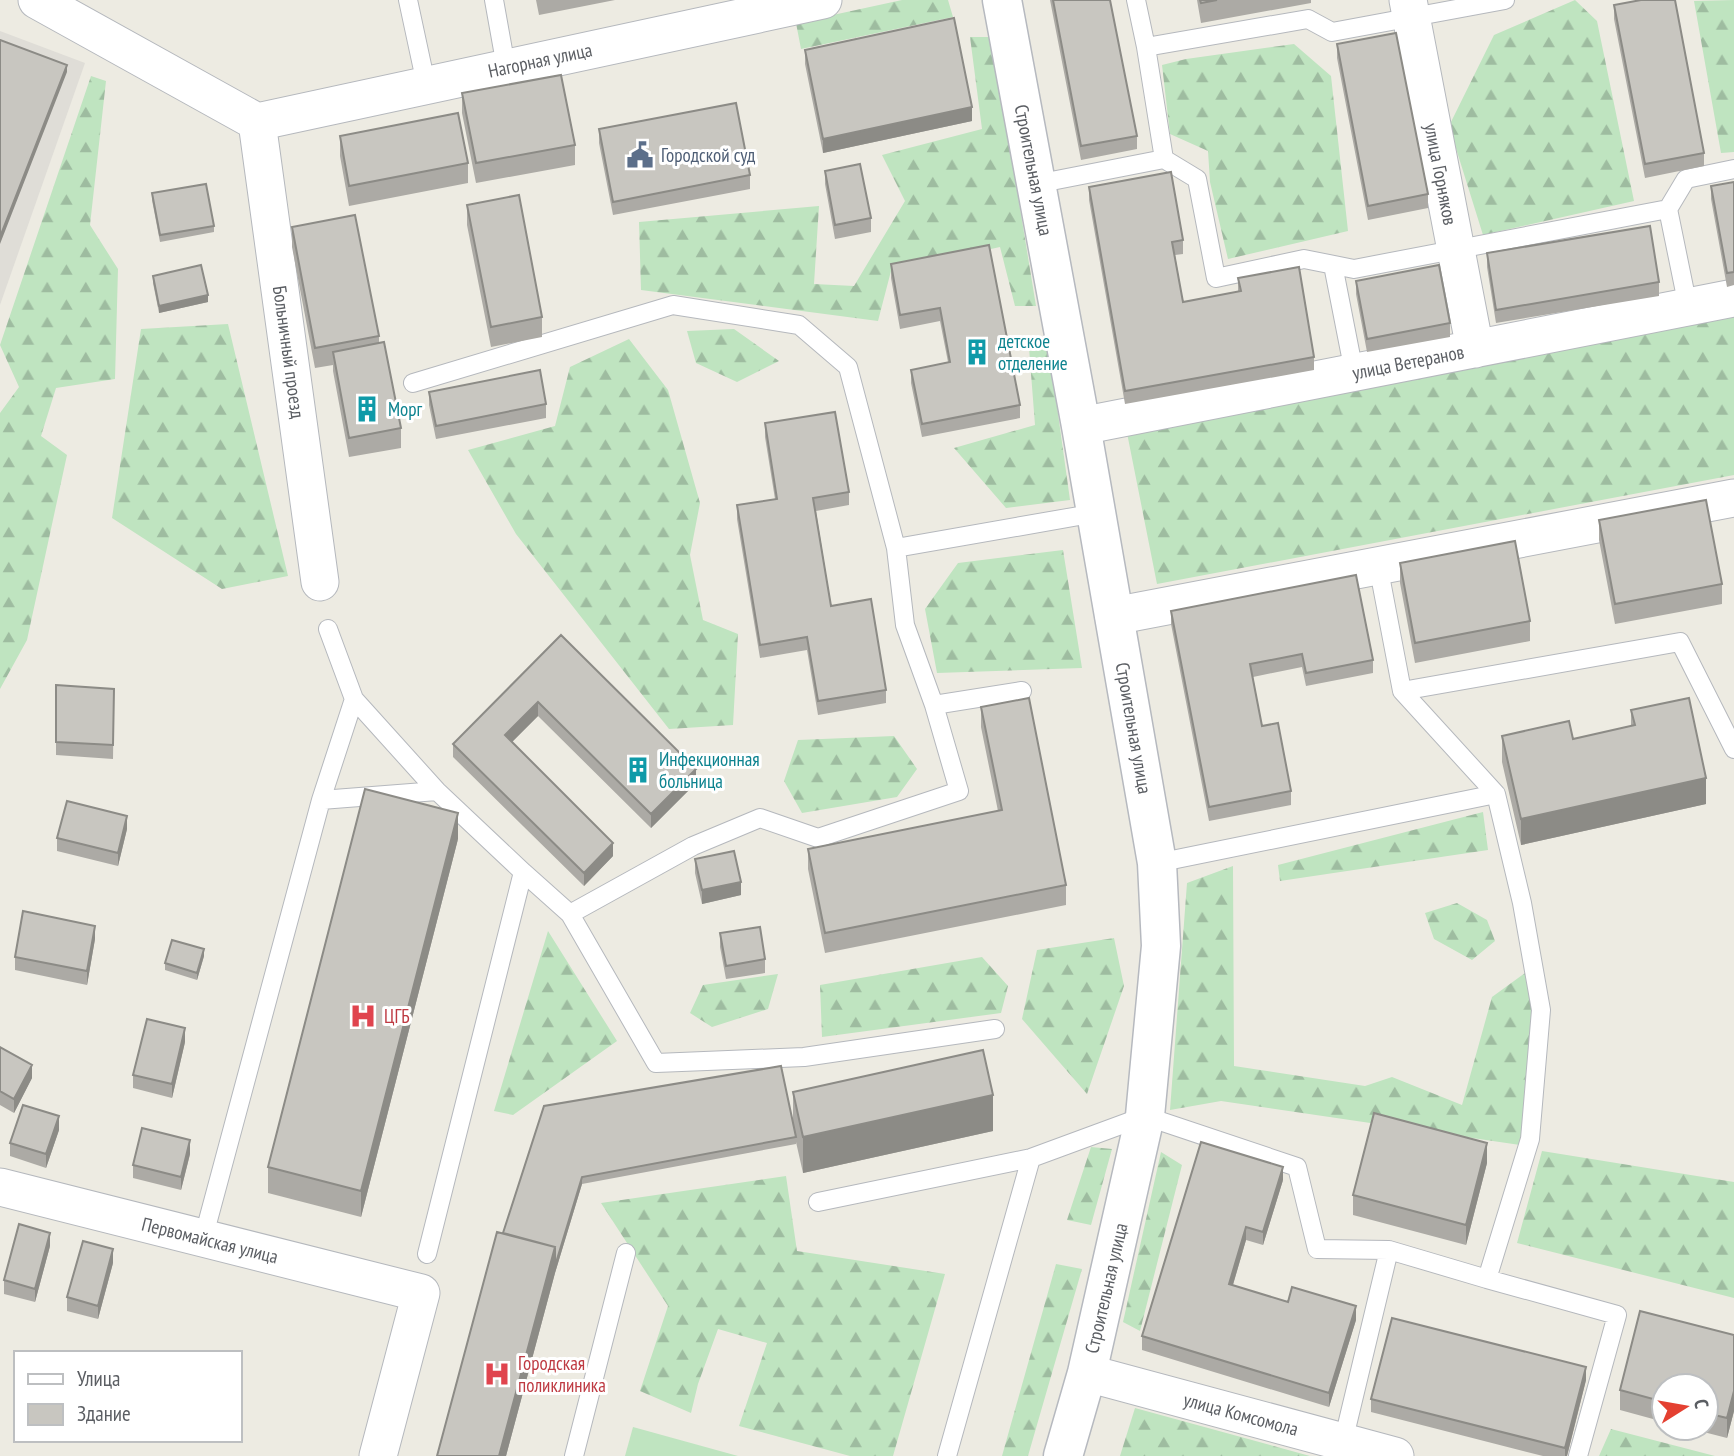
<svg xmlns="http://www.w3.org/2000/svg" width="1734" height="1456" font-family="'PT Sans Narrow',sans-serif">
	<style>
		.industrial { fill: #dfddd7 }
		.green { fill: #bfe4c0 }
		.forest { fill: url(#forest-firs) }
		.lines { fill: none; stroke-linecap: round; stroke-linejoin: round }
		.lane-casing { stroke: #b5b8bd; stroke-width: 20 }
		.street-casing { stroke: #b5b8bd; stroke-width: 39 }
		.secondary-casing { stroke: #b6b9bf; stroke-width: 41 }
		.lane { stroke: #fff; stroke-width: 18 }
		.street { stroke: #fff; stroke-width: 37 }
		.secondary { stroke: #fff; stroke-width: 38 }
		.wall { fill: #acaaa5 }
		.shaded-wall { fill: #8c8b86 }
		.building { fill: #c8c6c0; stroke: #8c8b86; stroke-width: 2 }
		.labels { text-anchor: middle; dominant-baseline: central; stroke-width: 6; stroke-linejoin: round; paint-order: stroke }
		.street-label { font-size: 19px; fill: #5b5e63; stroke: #fff }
		.service-label { font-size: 19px; fill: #4e5e75; stroke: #fff; text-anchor: start }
		.culture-label { font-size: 19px; fill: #0d838f; stroke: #fff; text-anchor: start }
		.health-label { font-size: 19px; fill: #be3a42; stroke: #fff; text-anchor: start }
	</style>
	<defs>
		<pattern id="forest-firs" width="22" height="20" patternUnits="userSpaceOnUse" patternTransform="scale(1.75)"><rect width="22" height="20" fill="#bfe4c0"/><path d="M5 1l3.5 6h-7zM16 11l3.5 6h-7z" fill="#9ebca0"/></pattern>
	</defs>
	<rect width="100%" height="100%" fill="#edebe2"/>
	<!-- industrial -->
	<path class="industrial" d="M0 31 85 63 0 305Z"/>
	<!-- green -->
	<path class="green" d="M633 1427 738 1456H625Z"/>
	<!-- forest -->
	<path class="forest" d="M902 0H948L953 17 801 49 796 23Z
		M1575 0 1597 21 1634 201 1483 235 1449 126 1494 35Z
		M1734 0V152L1721 153 1694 1Z
		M970 37H992L1036 306H1015L1000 247 891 271 878 321 641 290 639 222 819 206 814 284 854 286 905 201 882 155 982 129Z
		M1294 44 1331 76 1348 231 1228 259 1210 182 1208 151 1170 134 1162 65 1186 59Z
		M91 76 106 81 90 225 118 269 115 379 56 388 41 436 67 455 27 640 0 689V413L19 387 0 345Z
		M1734 312V475L1157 584 1127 433Z
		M228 324 288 576 222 589 112 518 141 329Z
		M734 329 779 361 737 382 696 363 687 331Z
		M629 339 668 390 700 503 690 555 703 620 738 634 733 725 669 729 516 534 468 450 555 426 570 367Z
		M1029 348 1049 349 1070 500 1006 508 954 448 1035 425Z
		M1063 550 1082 668 937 673 925 609 958 563Z
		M894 736 917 769 897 797 802 813 784 781 798 740Z
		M1483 812 1488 850 1280 881 1278 865Z
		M1233 866 1234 1066 1365 1086 1392 1077 1462 1105 1492 997 1525 973 1533 1012 1520 1145 1221 1101 1170 1110 1187 883Z
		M1457 903 1487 920 1495 941 1472 960 1434 939 1425 913Z
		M548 931 617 1041 513 1115 494 1111Z
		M1114 938 1124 986 1087 1094 1022 1019 1037 950Z
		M982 957 1008 986 1001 1013 822 1037 820 985Z
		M778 974 768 1009 712 1027 690 1013 703 985Z
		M1091 1147 1112 1149 1091 1225 1067 1220Z
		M1542 1151 1734 1182V1298L1517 1243Z
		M1161 1152 1182 1165 1140 1331 1123 1322Z
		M786 1176 797 1251 945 1274 893 1456H850L739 1426 767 1343 718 1329 698 1384 691 1413 640 1391 668 1306 601 1203Z
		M1056 1264 1082 1269 1028 1456H1002Z
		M1135 1408 1310 1456H1120Z
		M1611 1429 1715 1456H1599Z"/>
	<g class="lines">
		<!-- lane casing -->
		<g class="lane-casing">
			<path id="lane" d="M408 0 426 84
				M494 0 506 67
				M1136 0 1146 47 1308 19 1332 32 1505 0
				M1146 47 1164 159 1197 179 1216 278 1304 259 1354 269 1668 209 1686 179 1734 169
				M1036 184 1164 159
				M1668 209 1688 307
				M1333 265 1354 372
				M413 383 673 305 799 325 848 367 896 548 1096 513
				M1378 565 1402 691
				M328 629 354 699
				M934 705 1022 691
				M1157 863 1496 794 1402 691 1680 642 1734 749
				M523 872 570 914 693 846 760 818 818 838 959 791 934 705 905 625 896 548
				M570 914 656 1063 804 1057 995 1029
				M818 1202 1031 1158 1145 1116 1297 1167 1317 1249 1389 1250 1487 1279 1530 1139 1541 1010 1522 903 1496 794
				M203 1239 321 800
				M427 1254 523 872 437 791 354 699 321 800 437 791
				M1487 1279 1617 1315 1578 1456
				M1343 1442 1389 1250
				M574 1456 626 1253
				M947 1456 1031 1158"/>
		</g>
		<!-- street casing -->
		<g class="street-casing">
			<path id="street" d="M37 0 257 122
				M1408 0 1475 349
				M257 122 823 0
				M257 122 320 582
				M1081 426 1734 298
				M1114 616 1734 498
				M0 1187 421 1293 378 1456
				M1087 1373 1395 1456"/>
		</g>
		<!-- secondary casing -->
		<g class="secondary-casing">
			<path id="secondary" d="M1002 0 1081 426 1157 863 1161 946 1145 1116 1087 1373 1063 1456"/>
		</g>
		<!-- lane -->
		<use href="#lane" class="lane"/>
		<!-- street -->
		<use href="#street" class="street"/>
		<!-- secondary -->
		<use href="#secondary" class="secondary"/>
	</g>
	<!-- wall -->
	<path class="wall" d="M536 0H615L539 15Z
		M1050 0H1110L1137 136V149L1081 160Z
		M1197 0H1311V3L1201 23Z
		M1614 5 1704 153V166L1645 178 1614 19Z
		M1337 44 1428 194V208L1368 220 1337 58Z
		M805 50 972 121 823 153 805 64Z
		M462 93 575 145V165L476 183 462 113Z
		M599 129 750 175V189L613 215 599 143Z
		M340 136 468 163V183L349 206 340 156Z
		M825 171 871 218V232L835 239 825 184Z
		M1734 182V285L1727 287 1711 199V186Z
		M1089 187 1183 240V254L1175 255 1183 302 1238 292V278L1314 357V370L1125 404 1089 200Z
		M152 193 214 226V232L160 242 152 200Z
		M467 205 542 317V337L491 347 467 225Z
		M292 227 379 336V343L401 428V448L349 457 333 371V365L315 368 292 247Z
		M989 245 1020 405V418L922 437 911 383V370L948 362 940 321 900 329 891 278V264Z
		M1487 253 1659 282V296L1496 323 1487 267Z
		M153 276 208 302 159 313 153 283Z
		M1356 281 1450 323V337L1367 352 1356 294Z
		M429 392 546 404V418L436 439 429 405Z
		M765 423 849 492V505L816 511 831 606 886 690V703L818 715 807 650 760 658 737 519V505L775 499 765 437Z
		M1599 520 1722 584V604L1615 624 1599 540Z
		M1400 563 1530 621V641L1415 663 1400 583Z
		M1171 611 1373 660V673L1306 686 1302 667 1253 677 1262 726 1291 791V805L1209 821 1171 624Z
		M561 635 696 783 651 828 538 716 512 742 613 856 584 886 453 757V744Z
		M56 685 114 689 113 759 56 755Z
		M981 707 1066 885V905L825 953 808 869V849L998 811 981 727Z
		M1631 710 1706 804 1521 845 1502 762V736L1573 739 1631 726Z
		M127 829 118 866 57 851V838Z
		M458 839 361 1217 268 1193V1167Z
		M695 859 741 895 702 904 695 873Z
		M720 933 765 959V973L726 979 720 947Z
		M95 939 87 985 15 970V957Z
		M204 956 197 980 165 970V963Z
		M185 1042 172 1098 133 1088V1075Z
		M0 1047 32 1078 14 1113 0 1105Z
		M793 1092 993 1131 803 1173 796 1142V1144L582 1184 555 1273 506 1456H437L503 1233 544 1106 793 1123Z
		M59 1130 46 1168 10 1156V1143Z
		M190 1154 181 1190 133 1178V1165Z
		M1487 1163 1466 1245 1353 1215V1195Z
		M1283 1180 1263 1245 1246 1240 1233 1285 1288 1302 1356 1320 1329 1407 1142 1350V1336Z
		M50 1246 35 1302 4 1294V1280Z
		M113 1263 98 1319 67 1311V1297Z
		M1734 1335V1411L1727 1438 1688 1428H1706V1386H1664V1422L1620 1410V1390Z
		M1586 1380 1567 1456H1543L1371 1412V1399Z"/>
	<!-- shaded-wall -->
	<path class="shaded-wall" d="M67 65V72L0 244V237Z
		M972 107V121L823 153V139Z
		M208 295V302L159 313V306Z
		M538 702V716L505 749V735Z
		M696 769V783L651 828V814Z
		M1706 778V804L1521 845V819Z
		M458 813V839L361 1217V1191Z
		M127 816V829L118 866V853Z
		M613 843V856L584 886V873Z
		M741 882V895L702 904V890Z
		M95 926V939L87 985V971Z
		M204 949V956L197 980V973Z
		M185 1028V1042L172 1098V1084Z
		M32 1065V1078L14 1113V1099Z
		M993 1095V1131L803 1173V1137Z
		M59 1116V1130L46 1168V1154Z
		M190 1140V1154L181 1190V1177Z
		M1487 1143V1163L1466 1245V1225Z
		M1283 1167V1180L1263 1245V1232Z
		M582 1177V1184L555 1273 506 1456H499L555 1247Z
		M1246 1227V1240L1229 1298V1284Z
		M50 1233V1246L35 1302V1289Z
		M113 1249V1263L98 1319V1306Z
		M1356 1306V1320L1329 1407V1393Z
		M1586 1367V1380L1567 1456H1565V1448Z
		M1734 1391V1411L1727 1438V1418Z"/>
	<!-- building -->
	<path class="building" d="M1053 0H1110L1137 136 1081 146Z
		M1200 0H1217L1201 3Z
		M1641 0H1675L1704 153 1645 164 1614 5Z
		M954 18 972 107 823 139 805 50Z
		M1396 33 1428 194 1368 206 1337 44Z
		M0 40 67 65 0 237Z
		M561 75 575 145 476 163 462 93Z
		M736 103 750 175 613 202 599 129Z
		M458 113 468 163 349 186 340 136Z
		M860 164 871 218 835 225 825 171Z
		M1171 172 1183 240 1172 242 1183 302 1241 291 1238 278 1299 267 1314 357 1125 391 1089 187Z
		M1734 182V272L1727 273 1711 186Z
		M206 184 214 226 160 235 152 193Z
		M519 195 542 317 491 327 467 205Z
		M355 215 379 336 315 348 292 227Z
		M1650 226 1659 282 1496 310 1487 253Z
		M989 245 1020 405 922 424 911 370 950 362 940 308 900 315 891 264Z
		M201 265 208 295 159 306 153 276Z
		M1439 265 1450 323 1367 339 1356 281Z
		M384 342 401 428 349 438 333 352Z
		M540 370 546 404 436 426 429 392Z
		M835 412 849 492 813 498 831 606 871 599 886 690 818 701 807 637 760 645 737 505 777 499 765 423Z
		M1706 500 1722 584 1615 604 1599 520Z
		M1515 541 1530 621 1415 643 1400 563Z
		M1356 575 1373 660 1306 673 1302 654 1250 664 1262 726 1278 723 1291 791 1209 807 1171 611Z
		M561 635 696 769 651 814 538 702 505 735 613 843 584 873 453 744Z
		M56 685 114 689 113 745 56 742Z
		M1029 698 1066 885 825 933 808 849 1002 810 981 707Z
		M1689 698 1706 778 1521 819 1502 736 1569 721 1573 739 1635 725 1631 710Z
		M365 789 458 813 361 1191 268 1167Z
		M67 801 127 816 118 853 57 838Z
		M734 851 741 882 702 890 695 859Z
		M23 911 95 926 87 971 15 957Z
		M760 927 765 959 726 966 720 933Z
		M172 940 204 949 197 973 165 963Z
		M147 1019 185 1028 172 1084 133 1075Z
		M0 1047 32 1065 14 1099 0 1091Z
		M983 1050 993 1095 803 1137 793 1092Z
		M781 1066 796 1137 582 1177 555 1266V1247L503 1233 544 1106Z
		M23 1105 59 1116 46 1154 10 1143Z
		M1374 1113 1487 1143 1466 1225 1353 1195Z
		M142 1128 190 1140 181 1177 133 1165Z
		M1201 1142 1283 1167 1263 1232 1246 1227 1229 1284 1288 1302 1292 1287 1356 1306 1329 1393 1142 1336Z
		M19 1224 50 1233 35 1289 4 1280Z
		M497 1232 555 1247 499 1456H437Z
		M83 1241 113 1249 98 1306 67 1297Z
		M1640 1311 1734 1335V1391L1727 1418 1706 1413V1386H1664V1402L1620 1390Z
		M1392 1318 1586 1367 1565 1448 1371 1399Z"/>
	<!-- icons -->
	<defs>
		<g id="civic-bare" transform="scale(2.1)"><path d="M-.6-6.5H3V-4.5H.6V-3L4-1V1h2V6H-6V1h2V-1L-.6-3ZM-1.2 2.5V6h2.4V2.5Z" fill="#5c6f8a" stroke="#fff" stroke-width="2.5" paint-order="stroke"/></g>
		<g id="building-bare" transform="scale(2.1)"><path d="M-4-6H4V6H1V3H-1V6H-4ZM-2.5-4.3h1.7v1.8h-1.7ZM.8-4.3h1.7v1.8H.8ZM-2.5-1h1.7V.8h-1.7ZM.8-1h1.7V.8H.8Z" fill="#0f9aa8" stroke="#fff" stroke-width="2.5" paint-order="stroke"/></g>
		<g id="hospital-bare" transform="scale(2.1)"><path d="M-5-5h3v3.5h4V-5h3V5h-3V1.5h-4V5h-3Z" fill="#e0444e" stroke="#fff" stroke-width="2.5" paint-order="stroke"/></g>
	</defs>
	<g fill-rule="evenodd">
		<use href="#civic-bare" x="640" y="155"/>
		<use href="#building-bare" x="977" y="352"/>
		<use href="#building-bare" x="367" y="409"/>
		<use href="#building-bare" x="638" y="770"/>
		<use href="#hospital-bare" x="363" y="1016"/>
		<use href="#hospital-bare" x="497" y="1374"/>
	</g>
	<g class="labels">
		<!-- street labels -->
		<g class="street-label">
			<text transform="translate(540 60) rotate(-12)">Нагорная улица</text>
			<text transform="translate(1034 170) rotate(79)">Строительная улица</text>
			<text transform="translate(1441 174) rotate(79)">улица Горняков</text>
			<text transform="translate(289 352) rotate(82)">Больничный проезд</text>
			<text transform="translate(1408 362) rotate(-11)">улица Ветеранов</text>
			<text transform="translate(1134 728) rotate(80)">Строительная улица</text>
			<text transform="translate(210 1240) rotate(14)">Первомайская улица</text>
			<text transform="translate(1106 1288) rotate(-77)">Строительная улица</text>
			<text transform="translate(1241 1414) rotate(15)">улица Комсомола</text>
		</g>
		<!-- service labels -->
		<g class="service-label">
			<text x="661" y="155">Городской суд</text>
		</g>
		<!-- culture labels -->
		<g class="culture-label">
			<text x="998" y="341">детское<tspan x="998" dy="22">отделение</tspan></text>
			<text x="388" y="409">Морг</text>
			<text x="659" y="759">Инфекционная<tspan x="659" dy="22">больница</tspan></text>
		</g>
		<!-- health labels -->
		<g class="health-label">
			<text x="384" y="1016">ЦГБ</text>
			<text x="518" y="1363">Городская<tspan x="518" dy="22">поликлиника</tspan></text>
		</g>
	</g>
	<!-- legend -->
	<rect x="14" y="1351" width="228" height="91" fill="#ffffff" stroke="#bdbfc1" stroke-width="2"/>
	<rect x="28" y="1374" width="35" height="10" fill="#ffffff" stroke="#bdbfc1" stroke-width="2"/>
	<text x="77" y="1386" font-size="21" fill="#5b5e63">Улица</text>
	<rect x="28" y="1404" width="35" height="21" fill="#c8c6c0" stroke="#bdbfc1" stroke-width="2"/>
	<text x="77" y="1421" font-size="21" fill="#5b5e63">Здание</text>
	<!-- north arrow -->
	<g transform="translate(1685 1407) rotate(79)"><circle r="33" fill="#ffffff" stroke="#bdbfc1" stroke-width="2"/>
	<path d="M0-5L12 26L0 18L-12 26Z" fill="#e44031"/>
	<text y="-10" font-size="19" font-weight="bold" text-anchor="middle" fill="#5b5e63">С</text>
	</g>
</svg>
